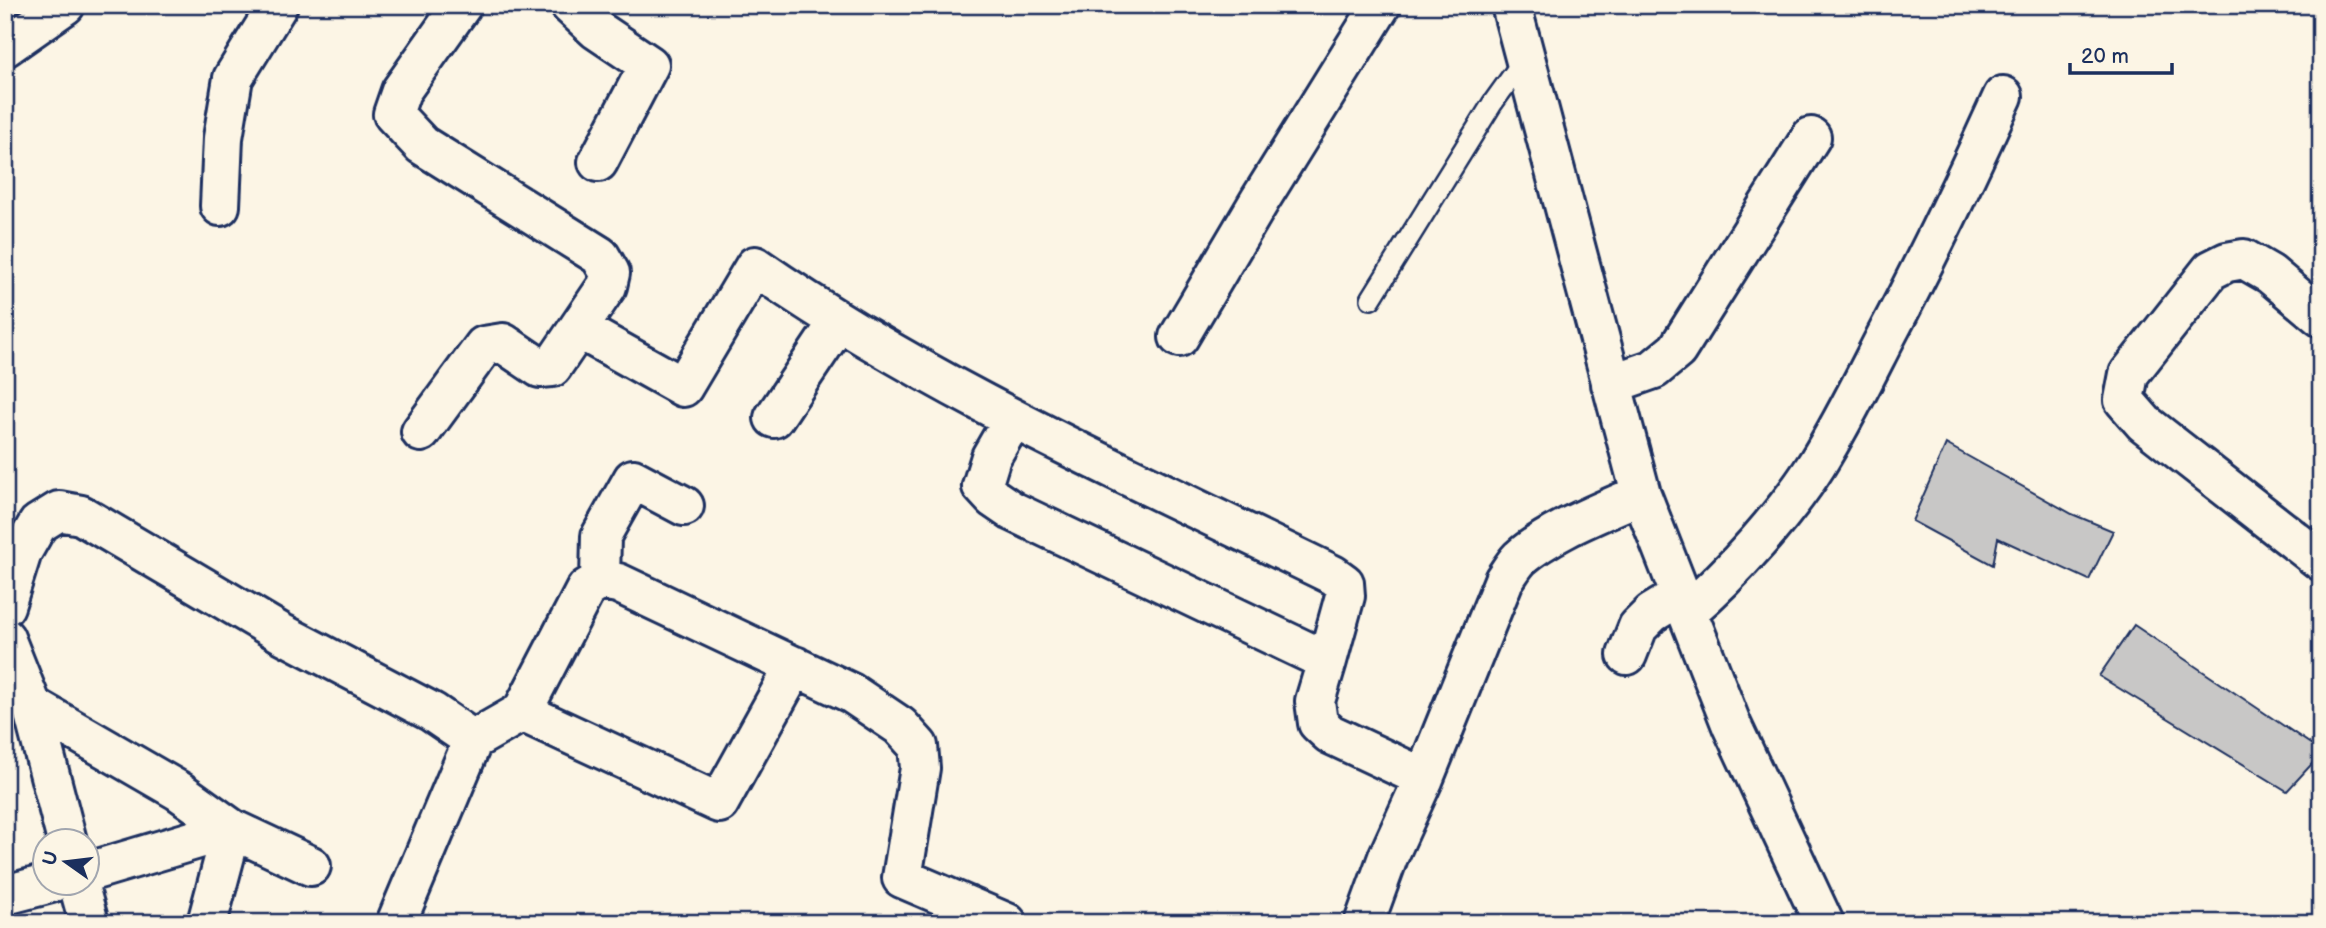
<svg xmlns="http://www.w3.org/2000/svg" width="2326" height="928" font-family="'Balsamiq Sans',sans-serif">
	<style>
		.building { fill: #c8c7c6; stroke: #1b2f5e; stroke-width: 2 }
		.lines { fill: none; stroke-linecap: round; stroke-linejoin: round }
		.lane-casing { stroke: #1b2f5e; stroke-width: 24 }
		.street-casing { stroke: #1b2f5e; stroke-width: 44 }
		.highway-casing { stroke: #1b2f5e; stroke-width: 44 }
		.lane { stroke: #fcf5e5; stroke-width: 19 }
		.street { stroke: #fcf5e5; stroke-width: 38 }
		.highway { stroke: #fcf5e5; stroke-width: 38 }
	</style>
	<rect width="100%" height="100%" fill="#fcf5e5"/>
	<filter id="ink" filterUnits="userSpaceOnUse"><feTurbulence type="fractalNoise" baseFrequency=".0143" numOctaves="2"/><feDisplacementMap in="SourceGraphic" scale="14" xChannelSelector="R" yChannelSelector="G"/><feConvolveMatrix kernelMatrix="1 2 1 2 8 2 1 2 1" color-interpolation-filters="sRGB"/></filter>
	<g filter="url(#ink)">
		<!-- building -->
		<path class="building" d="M1946 444 2072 514 2113 531 2089 580 1998 538 1993 565 1912 521Z
			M2134 625 2321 751V754L2287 791 2099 676Z"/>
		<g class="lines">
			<!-- lane casing -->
			<g class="lane-casing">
				<path id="lane" d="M1371 299 1492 104 1525 58"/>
			</g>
			<!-- street casing -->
			<g class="street-casing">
				<path id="street" d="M570 5 597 30 649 65 598 162
					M1511 5 1641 494 1732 726 1824 923
					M220 206 223 138 233 78 278 5
					M2321 317 2270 274 2244 259 2227 262 2211 270 2129 374 2124 400 2144 423 2321 561
					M579 329 683 387 755 266C935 391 1137 479 1333 575L1344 583 1345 596 1327 661
					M1179 337 1260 200 1381 5
					M1611 384 1654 369 1677 350 1811 137
					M774 418 839 321
					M1013 419 991 457 982 486 993 498 1012 511 1327 661 1315 701 1318 723 1330 734 1424 778
					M421 432 484 346 503 343 540 368 552 367 607 286 610 273 600 256 422 145 393 114 401 91 462 5
					M600 580 601 536 633 479 684 506
					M5 606 22 552 38 524 59 511 81 515 281 633 432 712 473 740 396 923
					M1688 611C1732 574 1786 513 1817 464 1842 424 1863 381 1885 338 1927 259 1966 178 2003 96
					M5 638 32 706 67 841
					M1627 655 1638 627 1652 613 1680 596
					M32 706 179 791 232 829 88 872
					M522 712 719 803 795 666
					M473 740 522 712 586 589 600 580 618 583 851 693 900 726 918 746 920 768 902 878 1007 923
					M78 883 89 923
					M5 895 51 883
					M207 923 232 829 311 866
					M1364 923 1388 857 1424 778 1504 580C1509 573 1514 564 1520 558 1550 531 1604 511 1641 494"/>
			</g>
			<!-- highway casing -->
			<g class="highway-casing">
				<path id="highway" d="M5 47 65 5"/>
			</g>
			<!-- lane -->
			<use href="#lane" class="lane"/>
			<!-- street -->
			<use href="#street" class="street"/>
			<!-- highway -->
			<use href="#highway" class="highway"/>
		</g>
	</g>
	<!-- margin -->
	<rect width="2326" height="928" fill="none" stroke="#fcf5e5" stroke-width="28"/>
	<rect x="14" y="14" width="2298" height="900" fill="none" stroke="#1b2f5e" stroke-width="2.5" filter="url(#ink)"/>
	<!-- north arrow -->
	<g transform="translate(66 862) rotate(284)"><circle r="33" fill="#fcf5e5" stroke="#a2a6af" stroke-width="2"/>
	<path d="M0-5L12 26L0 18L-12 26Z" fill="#1b2f5e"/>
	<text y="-10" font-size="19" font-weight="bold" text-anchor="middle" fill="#1b2f5e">U</text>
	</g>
	<!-- scale -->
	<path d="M2070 63v10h102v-10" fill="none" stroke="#1b2f5e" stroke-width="3.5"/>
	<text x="2081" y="63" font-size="21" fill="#1b2f5e" stroke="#fcf5e5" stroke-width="5" paint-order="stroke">20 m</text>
</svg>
